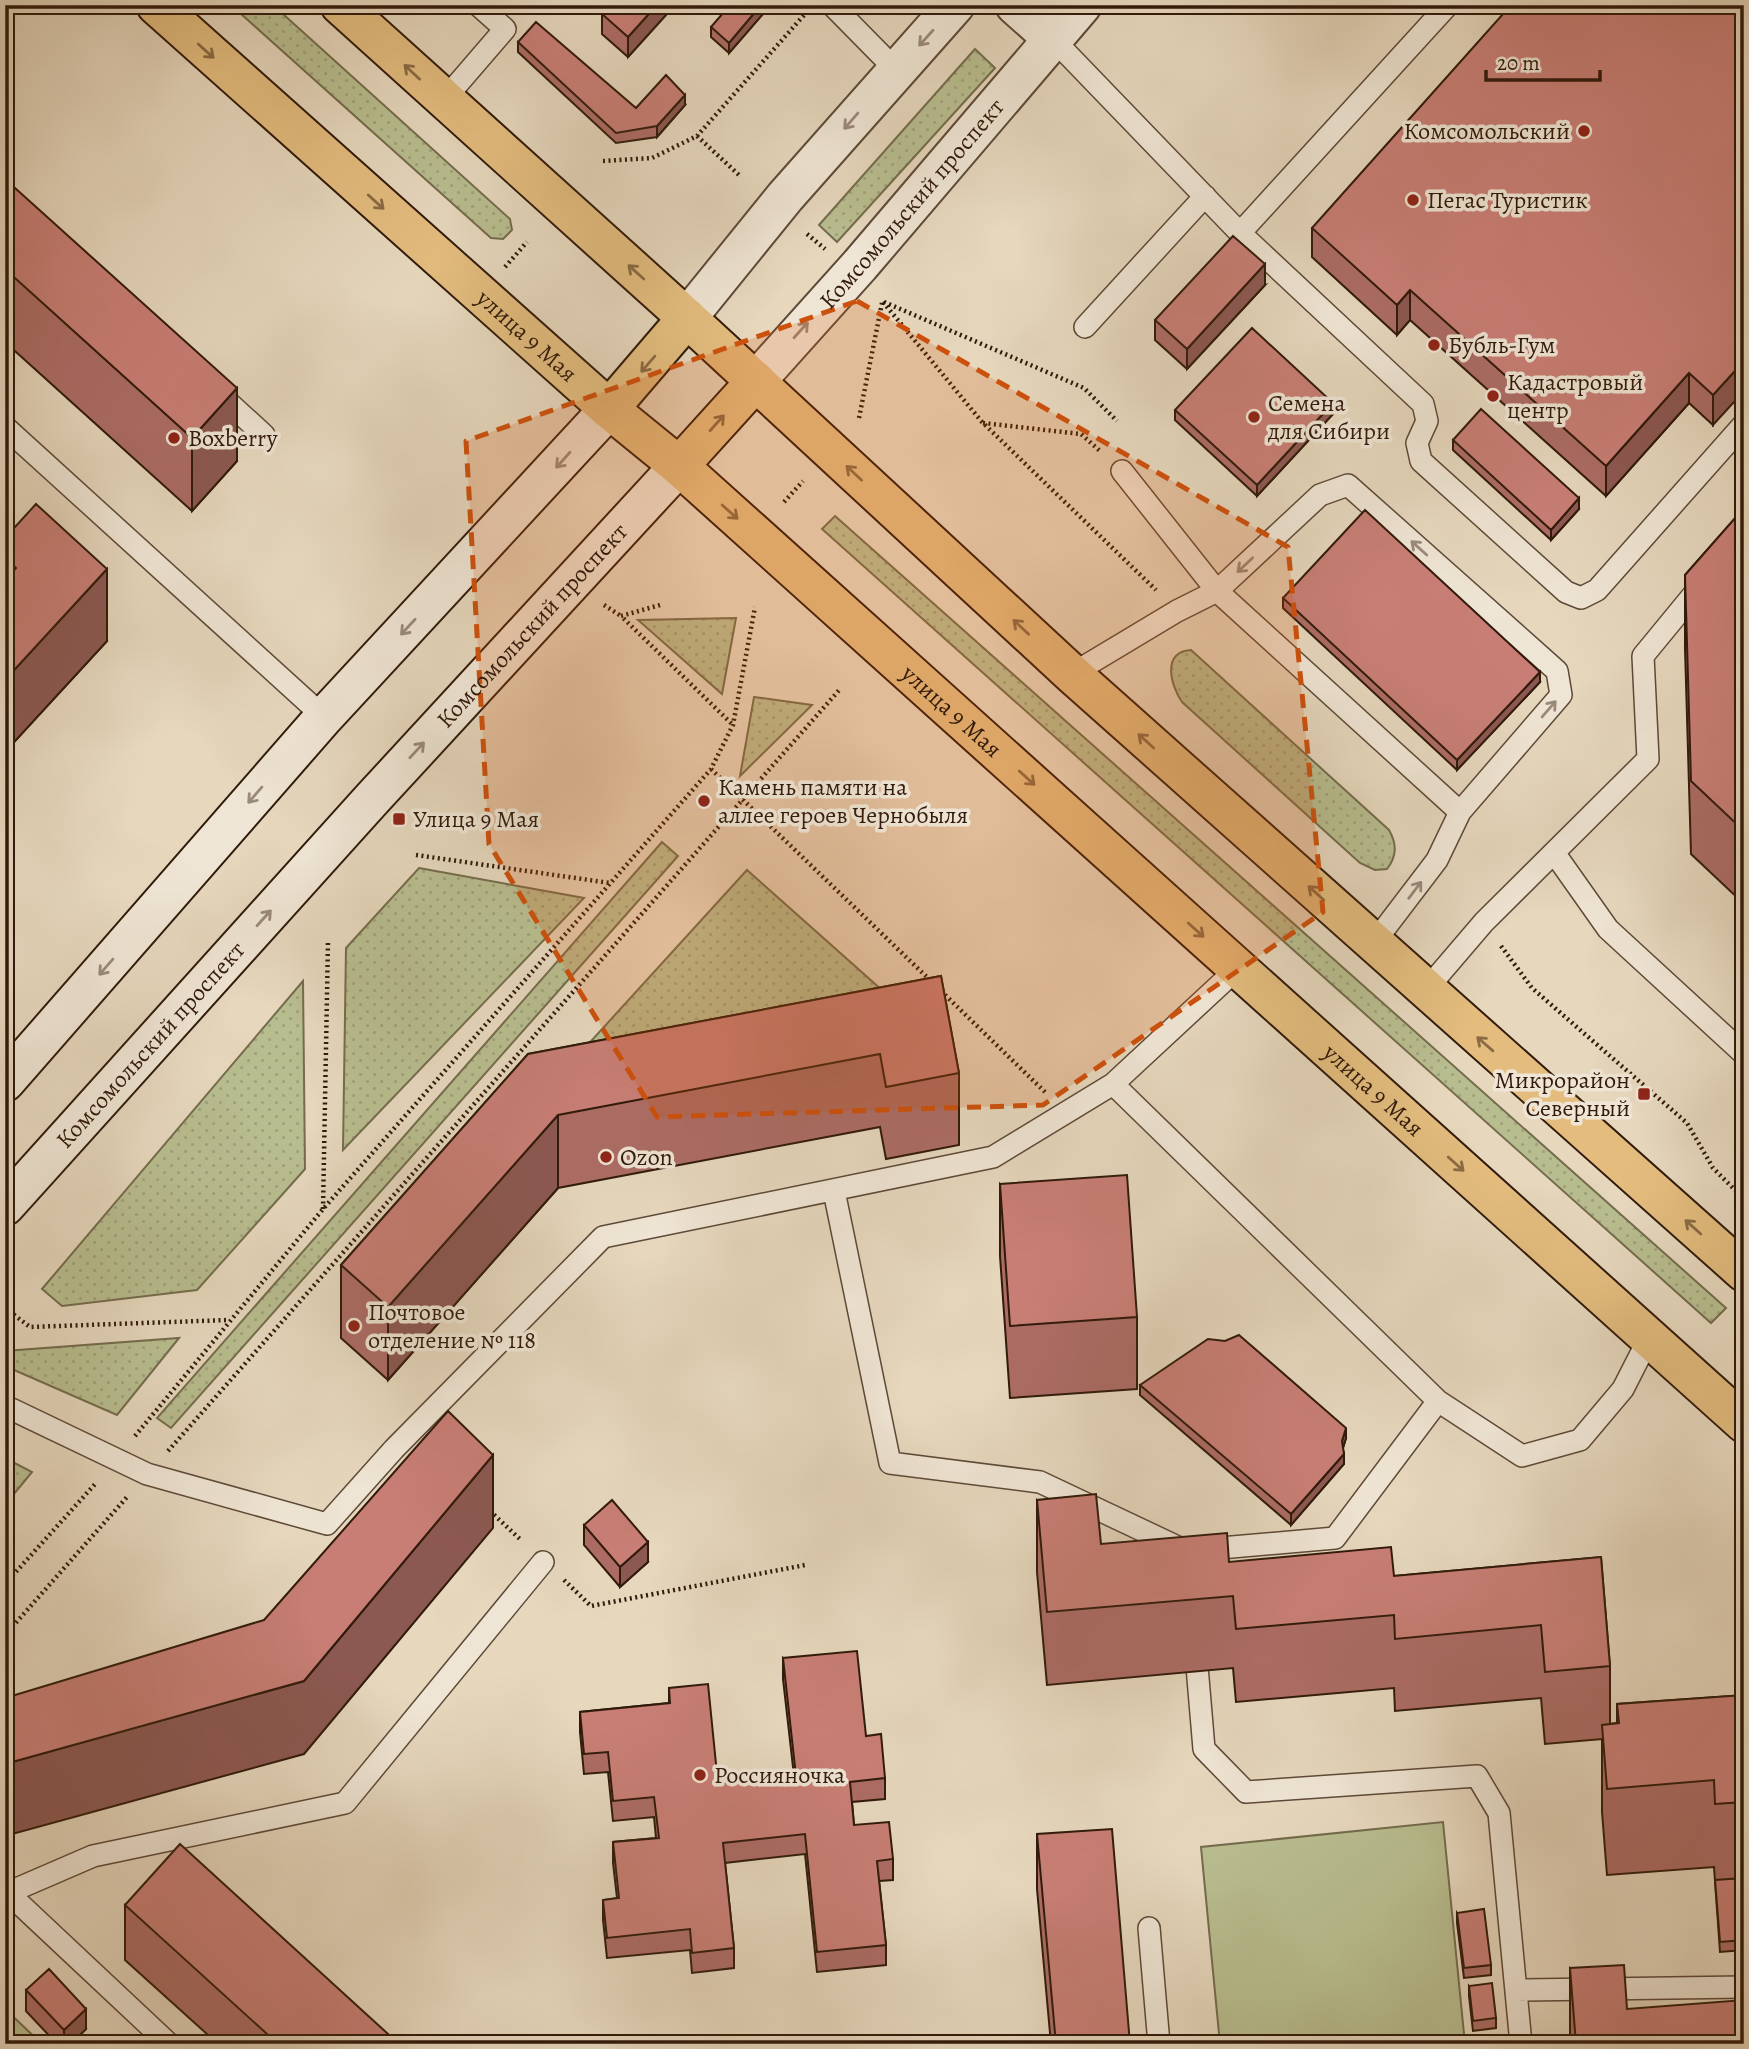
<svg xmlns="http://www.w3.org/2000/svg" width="1749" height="2049" font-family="Alegreya,serif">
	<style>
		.grass { fill: url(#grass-dots); stroke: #746c4d; stroke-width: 2 }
		.park { fill: #b8bd8f; stroke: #746c4d; stroke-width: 2 }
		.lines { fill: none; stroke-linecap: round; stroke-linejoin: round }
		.lane-casing { stroke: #5e4938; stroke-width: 24 }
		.street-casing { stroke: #5e4938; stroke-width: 42 }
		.secondary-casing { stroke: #311a0b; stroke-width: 42 }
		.primary-casing { stroke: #311a0b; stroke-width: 42 }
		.path { stroke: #311a0b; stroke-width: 4.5; stroke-dasharray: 2 3.5; stroke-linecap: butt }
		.lane { stroke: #efe5d4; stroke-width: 21 }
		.street { stroke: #efe5d4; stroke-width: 38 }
		.secondary { stroke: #efe5d4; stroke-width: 38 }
		.primary { stroke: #e3bc7e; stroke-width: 38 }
		.wall { fill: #ac6c65; stroke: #311a0b; stroke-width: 2 }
		.shaded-wall { fill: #8c5852; stroke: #311a0b; stroke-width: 2 }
		.building { fill: #c87e75; stroke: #311a0b; stroke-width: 2 }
		.oneway { stroke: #9a8a7a }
		.oneway2 { stroke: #8a6b44 }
		.marked { fill: #cd500c; fill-opacity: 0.2; stroke: #cd500c; stroke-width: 5; stroke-dasharray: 14 9; stroke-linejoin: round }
		.poi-dot { fill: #8f2418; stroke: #efe5d4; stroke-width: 2.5 }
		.labels { text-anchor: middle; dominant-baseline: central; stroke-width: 7; stroke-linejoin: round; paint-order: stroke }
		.poi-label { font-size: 24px; fill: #311a0b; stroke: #efe5d4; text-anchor: start }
		.street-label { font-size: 24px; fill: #311a0b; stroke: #efe5d4 }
	</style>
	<defs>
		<pattern id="grass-dots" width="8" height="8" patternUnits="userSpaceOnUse" patternTransform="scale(1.75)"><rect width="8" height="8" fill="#b8bd8f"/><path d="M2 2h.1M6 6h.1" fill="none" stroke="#9fa27a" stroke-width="1.8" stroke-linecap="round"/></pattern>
	</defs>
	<rect width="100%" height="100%" fill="#e6d7bd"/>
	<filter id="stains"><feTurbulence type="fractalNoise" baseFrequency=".00286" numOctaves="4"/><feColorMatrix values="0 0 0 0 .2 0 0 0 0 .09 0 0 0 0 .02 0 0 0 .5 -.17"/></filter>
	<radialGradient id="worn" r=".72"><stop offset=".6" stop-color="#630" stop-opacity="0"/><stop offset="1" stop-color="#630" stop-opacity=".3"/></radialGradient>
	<!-- grass -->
	<path class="grass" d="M231 5H273L510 219 512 230 503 239 491 238Z
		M975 49 995 68 837 242 819 225Z
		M835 516 1726 1308 1711 1323 822 529Z
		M736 618 722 694 638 620Z
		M1191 650 1389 830C1397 844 1397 856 1387 869L1375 870 1360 863 1182 702C1171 686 1161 652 1191 650Z
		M754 697 812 705 740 776Z
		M662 842 678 856 171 1428 157 1418Z
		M419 868 584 898 343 1150 346 948Z
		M747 870 901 1007 531 1107Z
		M303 981 305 1169 197 1290 62 1306 42 1289Z
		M179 1338 117 1415 5 1366V1351Z
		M5 1458 32 1472 5 1505Z"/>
	<!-- park -->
	<path class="park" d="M1443 1822 1465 2044H1220L1201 1847Z
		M5 2009 42 2044H5Z"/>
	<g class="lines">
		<!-- lane casing -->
		<g class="lane-casing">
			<path id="lane" d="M832 5 896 70
				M1052 38 1240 233 1448 5
				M443 101 505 29 478 5
				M1240 233 1423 404 1427 421 1417 443 1421 461 1566 592 1581 598 1597 590 1744 424
				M1085 327 1205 196
				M217 392 264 435
				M5 427 324 717
				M1122 471 1217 591 1460 812
				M1072 674 1177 611 1217 591 1320 495 1348 485 1557 671 1561 695 1460 812 1437 860 1373 944
				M1555 854 1608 929 1744 1054
				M1425 991 1484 922 1648 759 1643 656 1703 583
				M1113 1084 1438 1401
				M834 1191 890 1463 1040 1482 1186 1551 1335 1538 1438 1401 1522 1456 1580 1440 1623 1389 1649 1338
				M5 1406 147 1474 327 1524 394 1449 603 1237 993 1157 1113 1084 1238 968
				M1195 1643 1204 1749 1246 1792 1477 1776 1499 1813 1521 2044
				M7 1892 169 2044
				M5 1894 93 1856 345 1803 543 1562
				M1149 1928 1159 2044
				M1516 1990 1744 1987"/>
		</g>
		<!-- street casing -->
		<g class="street-casing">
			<g id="street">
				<path d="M1015 5 1052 38"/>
				<path d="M687 318 785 197 955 5"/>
				<path id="s1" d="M756 381 860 265 1082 5"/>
			</g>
		</g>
		<!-- secondary casing -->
		<g class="secondary-casing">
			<g id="secondary">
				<path d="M5 1082 324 717 609 409"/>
				<path id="s2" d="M5 1206 372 799 679 466"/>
			</g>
		</g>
		<!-- primary casing -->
		<g class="primary-casing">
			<g id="primary">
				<path id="s3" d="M156 5 609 409 679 466 1744 1423"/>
				<path d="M340 5 687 318 1072 674 1744 1272"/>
				<path d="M609 409 687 318"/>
				<path d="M679 466 756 381"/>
			</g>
		</g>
		<!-- path -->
		<path class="path" d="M697 136 739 175
			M603 161 652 158 697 136 805 14
			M807 234 825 249
			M505 267 527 242
			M883 302 982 422 1156 590
			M884 302 1084 388 1117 421
			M859 418 882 303
			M983 423 1081 434 1100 451
			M784 502 803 481
			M604 605 621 616
			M660 605 621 616 733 725
			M711 769 932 982
			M416 855 610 883
			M1501 946 1532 988 1687 1123 1713 1168 1744 1199
			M941 991 1045 1092
			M323 1209 328 941
			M5 1308 30 1327 228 1320
			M135 1436 323 1209 711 769 733 725 755 607
			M168 1451 841 688
			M490 1511 522 1541
			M564 1580 591 1606 805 1565
			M5 1584 96 1483
			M5 1635 127 1497"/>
		<!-- lane -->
		<use href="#lane" class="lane"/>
		<!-- street -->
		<use href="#street" class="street"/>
		<!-- secondary -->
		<use href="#secondary" class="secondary"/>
		<!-- primary -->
		<use href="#primary" class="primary"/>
	</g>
	<!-- wall -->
	<path class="wall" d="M610 5H675L628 57 602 34V14Z
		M763 5V14L729 53 711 37V27Z
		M1744 5 1713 425 1689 403 1606 496 1410 320 1397 335 1312 257V228Z
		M518 42 636 108 685 105 657 137 616 143 518 52Z
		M5 179 237 461 192 511 5 342Z
		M1265 285 1187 369 1155 340V320Z
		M1175 410 1333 414 1257 496 1175 420Z
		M1453 440 1579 509 1551 540 1453 450Z
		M1744 508V904L1691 854 1685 648V575Z
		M5 538 107 641 5 752Z
		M1283 598 1540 682 1457 770 1283 608Z
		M941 976 959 1073V1145L886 1159 880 1127 558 1188 388 1380 341 1338V1265L528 1054Z
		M1000 1184 1137 1317V1389L1010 1398 1000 1256Z
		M1140 1385 1346 1438 1343 1448 1344 1464 1291 1525 1140 1395Z
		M1037 1500 1101 1544 1229 1562 1394 1576 1601 1557 1610 1666V1724L1617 1723V1704L1744 1695V1950L1720 1952 1714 1867 1607 1875 1602 1812V1739L1545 1744 1541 1698 1395 1711 1394 1688 1236 1702 1233 1668 1047 1685 1037 1572Z
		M584 1525 648 1562 620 1587 584 1545Z
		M783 1658 866 1736 885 1778V1799L852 1802 854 1825 893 1859V1880L879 1881 886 1945V1965L817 1972 805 1854 725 1863 734 1948V1968L692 1973 690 1950 607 1958 603 1920V1900L617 1898 613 1863V1842L656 1838 654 1817 613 1821 608 1772 584 1774 580 1732V1712L669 1703V1688L718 1784 794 1776 783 1679Z
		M1037 1834 1130 2044H1051L1037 1889Z
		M125 1905 399 2044H218L125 1960Z
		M1457 1913 1491 1965V1975L1464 1978 1457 1923Z
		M1570 1968 1627 2009 1744 2044H1570Z
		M1469 1986 1496 2018V2028L1473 2031 1469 1996Z
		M26 1990 86 2029 71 2044H57L26 2011Z"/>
	<!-- shaded-wall -->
	<path class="shaded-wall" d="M657 5H675L628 57V37Z
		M761 5H763V14L729 53V43Z
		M685 95V105L657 137V126Z
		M1265 264V285L1187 369V349Z
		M1410 290V320L1397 335V305Z
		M1744 361V391L1713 425V395Z
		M1689 373V403L1606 496V466Z
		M237 388V461L192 511V438Z
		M1333 403V414L1257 496V485Z
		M1579 498V509L1551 540V530Z
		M107 569V641L5 752V680Z
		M1540 672V682L1457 770V760Z
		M558 1115V1188L388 1380V1307Z
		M1346 1428V1438L1342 1451V1441Z
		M1344 1454V1464L1291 1525V1514Z
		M493 1455V1528L304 1754 5 1836V1764L304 1681Z
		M648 1542V1562L620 1587V1567Z
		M86 2009V2029L71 2044H64V2030Z"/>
	<!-- building -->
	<path class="building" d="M610 5H657L628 37 602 14Z
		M730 5H761L729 43 711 27Z
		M1511 5H1744V361L1713 395 1689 373 1606 466 1410 290 1397 305 1312 228Z
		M536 22 636 108 666 75 685 95 657 126 616 133 518 42Z
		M5 179 237 388 192 438 5 269Z
		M1233 236 1265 264 1187 349 1155 320Z
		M1252 328 1333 403 1257 485 1175 410Z
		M1481 409 1579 498 1551 530 1453 440Z
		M36 504 107 569 5 680V580L16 568 5 558V538Z
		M1744 508V831L1691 781 1685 575Z
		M1365 510 1540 672 1457 760 1283 598Z
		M941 976 959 1073 886 1087 880 1054 558 1115 388 1307 341 1265 528 1054Z
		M1127 1175 1137 1317 1010 1326 1000 1184Z
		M1239 1335 1346 1428 1342 1441 1344 1454 1291 1514 1140 1385 1208 1339 1225 1341Z
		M448 1411 493 1455 304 1681 5 1764V1698L264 1620Z
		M1096 1494 1101 1544 1227 1533 1229 1562 1391 1547 1394 1576 1601 1557 1610 1666 1545 1672 1541 1625 1395 1639 1394 1615 1236 1629 1233 1596 1047 1612 1037 1500Z
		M612 1500 648 1542 620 1567 584 1525Z
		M857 1651 866 1736 881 1734 885 1778 850 1782 854 1825 889 1822 893 1859 877 1861 886 1945 817 1952 805 1834 723 1843 734 1948 692 1953 690 1929 607 1938 603 1900 619 1898 613 1842 659 1838 654 1797 613 1801 608 1752 584 1754 580 1712 670 1703 669 1688 708 1684 718 1784 796 1776 783 1658Z
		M1744 1695V1802L1715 1804 1714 1780 1607 1789 1602 1725 1619 1723 1617 1704Z
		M1112 1829 1130 2044H1056L1037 1834Z
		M180 1844 399 2044H278L125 1905Z
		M1744 1878V1940L1720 1942 1715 1880Z
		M1484 1909 1491 1965 1464 1968 1457 1913Z
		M1624 1965 1627 2009 1744 2000V2044H1576L1570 1968Z
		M49 1969 86 2009 64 2030 26 1990Z
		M1492 1983 1496 2018 1473 2021 1469 1986Z"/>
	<!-- one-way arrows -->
	<defs><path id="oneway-shaft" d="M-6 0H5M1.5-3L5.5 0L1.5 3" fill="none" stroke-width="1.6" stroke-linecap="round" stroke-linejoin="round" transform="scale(1.75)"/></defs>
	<g class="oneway">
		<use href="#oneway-shaft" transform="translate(926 38) rotate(132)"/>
		<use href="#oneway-shaft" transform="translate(851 121) rotate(131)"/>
		<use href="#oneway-shaft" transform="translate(801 330) rotate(-48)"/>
		<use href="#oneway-shaft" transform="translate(563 460) rotate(132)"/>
		<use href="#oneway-shaft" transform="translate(1419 548) rotate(-138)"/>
		<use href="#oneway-shaft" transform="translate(1245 565) rotate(137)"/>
		<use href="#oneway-shaft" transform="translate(408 627) rotate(133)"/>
		<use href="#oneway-shaft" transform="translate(1549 709) rotate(-49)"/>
		<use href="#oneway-shaft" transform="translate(417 750) rotate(-47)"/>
		<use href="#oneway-shaft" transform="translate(255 795) rotate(131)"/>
		<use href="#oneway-shaft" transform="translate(1415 890) rotate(-53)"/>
		<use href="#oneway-shaft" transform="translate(264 918) rotate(-48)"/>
		<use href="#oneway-shaft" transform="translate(106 967) rotate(131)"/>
	</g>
	<g class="oneway2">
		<use href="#oneway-shaft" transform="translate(206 51) rotate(42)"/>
		<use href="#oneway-shaft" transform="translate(412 72) rotate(-137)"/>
		<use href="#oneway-shaft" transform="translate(376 202) rotate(42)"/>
		<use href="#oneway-shaft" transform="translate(636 272) rotate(-138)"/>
		<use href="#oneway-shaft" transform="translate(648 364) rotate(131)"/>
		<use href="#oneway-shaft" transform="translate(717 423) rotate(-48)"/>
		<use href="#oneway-shaft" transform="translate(854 473) rotate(-137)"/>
		<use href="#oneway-shaft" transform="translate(730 512) rotate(42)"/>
		<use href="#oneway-shaft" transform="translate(1021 627) rotate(-137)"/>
		<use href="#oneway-shaft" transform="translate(1146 741) rotate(-138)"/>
		<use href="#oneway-shaft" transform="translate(1027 778) rotate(42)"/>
		<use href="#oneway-shaft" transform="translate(1316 893) rotate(-138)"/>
		<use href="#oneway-shaft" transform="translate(1196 930) rotate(42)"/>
		<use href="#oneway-shaft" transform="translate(1485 1044) rotate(-139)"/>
		<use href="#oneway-shaft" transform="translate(1456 1164) rotate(42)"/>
		<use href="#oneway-shaft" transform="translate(1693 1227) rotate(-138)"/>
	</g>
	<!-- marked area -->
	<path class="marked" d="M857 301 1288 547 1323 912 1043 1105 657 1117 489 844 466 441Z"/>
	<!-- markers -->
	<g class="poi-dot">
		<circle cx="1584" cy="131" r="7"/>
		<circle cx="1413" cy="200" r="7"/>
		<circle cx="1434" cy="345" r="7"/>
		<circle cx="1493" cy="396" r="7"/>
		<circle cx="1254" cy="417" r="7"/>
		<circle cx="174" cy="438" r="7"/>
		<circle cx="704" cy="801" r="7"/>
		<rect x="392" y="812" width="14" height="14" rx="3.5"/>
		<rect x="1637" y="1087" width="14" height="14" rx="3.5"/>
		<circle cx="606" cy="1157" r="7"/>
		<circle cx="354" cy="1326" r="7"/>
		<circle cx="700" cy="1775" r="7"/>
	</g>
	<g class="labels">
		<!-- poi labels -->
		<g class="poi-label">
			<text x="1570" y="131" text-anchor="end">Комсомольский</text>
			<text x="1427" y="200">Пегас Туристик</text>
			<text x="1448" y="345">Бубль-Гум</text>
			<text x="1507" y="382">Кадастровый<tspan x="1507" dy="28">центр</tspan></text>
			<text x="1268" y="403">Семена<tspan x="1268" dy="28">для Сибири</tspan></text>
			<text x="188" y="438">Boxberry</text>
			<text x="718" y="787">Камень памяти на<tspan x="718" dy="28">аллее героев Чернобыля</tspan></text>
			<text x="413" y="819">Улица 9 Мая</text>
			<text x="1630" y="1080" text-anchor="end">Микрорайон<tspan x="1630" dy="28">Северный</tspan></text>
			<text x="620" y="1157">Ozon</text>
			<text x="368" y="1312">Почтовое<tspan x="368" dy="28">отделение № 118</tspan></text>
			<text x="714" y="1775">Россияночка</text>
		</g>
		<!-- street labels -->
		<g class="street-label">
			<text stroke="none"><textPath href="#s1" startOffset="236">Комсомольский проспект</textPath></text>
			<text stroke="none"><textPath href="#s3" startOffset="497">улица 9 Мая</textPath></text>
			<text stroke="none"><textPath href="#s2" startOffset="784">Комсомольский проспект</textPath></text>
			<text stroke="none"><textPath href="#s3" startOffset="1064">улица 9 Мая</textPath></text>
			<text stroke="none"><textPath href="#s2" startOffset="217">Комсомольский проспект</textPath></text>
			<text stroke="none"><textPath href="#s3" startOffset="1631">улица 9 Мая</textPath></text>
		</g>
	</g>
	<!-- margin -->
	<rect width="1749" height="2049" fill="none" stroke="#e6d7bd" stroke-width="28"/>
	<rect x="7" y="7" width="1735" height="2035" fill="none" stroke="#311a0b" stroke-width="3.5"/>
	<rect x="14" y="14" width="1721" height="2021" fill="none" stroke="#311a0b" stroke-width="2"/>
	<!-- scale -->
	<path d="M1486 70v10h114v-10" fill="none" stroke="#311a0b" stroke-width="3.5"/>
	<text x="1497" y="70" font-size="21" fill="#311a0b" stroke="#efe5d4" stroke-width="5" paint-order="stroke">20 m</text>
	<rect width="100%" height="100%" filter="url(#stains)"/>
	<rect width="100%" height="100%" fill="url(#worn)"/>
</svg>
